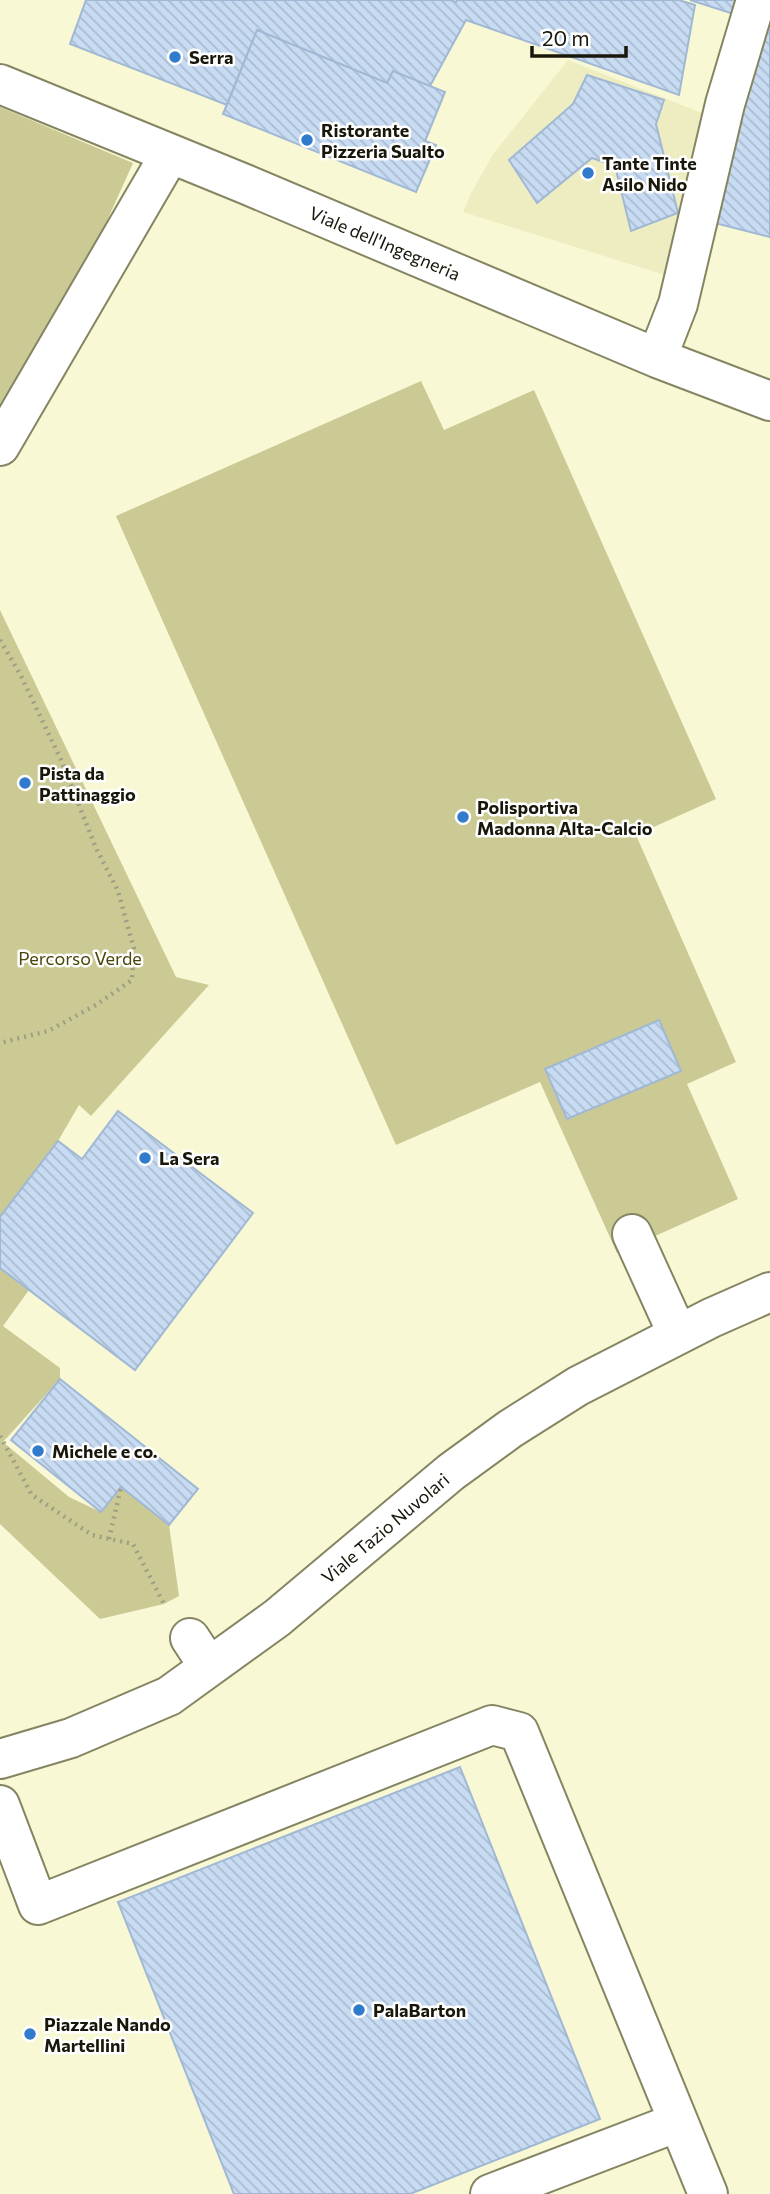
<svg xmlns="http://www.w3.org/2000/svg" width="770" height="2194" font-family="Commissioner,sans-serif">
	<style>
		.built { fill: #eeedc1 }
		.green { fill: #cbca95 }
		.building { fill: url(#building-back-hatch); stroke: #a0b8d4; stroke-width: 2 }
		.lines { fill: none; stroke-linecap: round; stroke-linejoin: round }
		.minor-casing { stroke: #858563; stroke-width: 42 }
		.path { stroke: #9f9e83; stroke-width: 4.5; stroke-dasharray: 2 5; stroke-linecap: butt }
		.minor { stroke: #fff; stroke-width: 38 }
		.poi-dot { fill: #307bcc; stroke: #fff; stroke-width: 2.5 }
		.labels { text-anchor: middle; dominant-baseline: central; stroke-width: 5; stroke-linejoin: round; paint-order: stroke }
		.poi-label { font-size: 18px; font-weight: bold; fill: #18170a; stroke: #fff; text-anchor: start }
		.street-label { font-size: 18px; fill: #18170a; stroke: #fff }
		.park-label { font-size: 18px; fill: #4a4709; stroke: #fff }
	</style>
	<defs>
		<pattern id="building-back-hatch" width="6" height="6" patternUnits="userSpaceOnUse" patternTransform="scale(1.75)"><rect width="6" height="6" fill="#c7dbf3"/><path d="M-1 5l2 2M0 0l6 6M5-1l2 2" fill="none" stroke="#aabbcf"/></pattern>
	</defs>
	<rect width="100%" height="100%" fill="#f9f8d4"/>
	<!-- built -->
	<path class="built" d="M568 60 707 115 668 276 463 212 471 193 494 153Z"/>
	<!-- green -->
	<path class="green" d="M0 107 133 163 0 459Z
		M421 381 444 430 534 390 716 799 636 835 736 1062 687 1084 738 1199 617 1253 540 1082 396 1145 116 516Z
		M0 610 176 977 209 985 91 1116 79 1105 58 1141 0 1217Z
		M0 1268 29 1290 3 1326 60 1368V1379L3 1442 69 1497 101 1512 121 1487 169 1525 179 1596 164 1604 100 1619 0 1524Z"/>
	<!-- building -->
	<path class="building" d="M86 0H450L456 2 457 0H679L695 5 679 95 466 20 430 86 393 71 387 83 257 30 227 105 70 44Z
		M690 0H744L740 16Z
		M770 0V237L707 221Z
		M257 30 387 83 393 71 445 92 425 141 436 145 416 192 223 114Z
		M587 75 664 100 656 124 678 213 631 231 615 166 592 158 537 203 509 160 573 104Z
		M659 1020 681 1071 567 1119 545 1069Z
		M118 1111 253 1213 135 1370 0 1268V1217L58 1141 82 1159Z
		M60 1379 198 1489 169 1525 121 1487 101 1512 11 1440Z
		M460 1767 600 2119 410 2194H234L118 1902Z"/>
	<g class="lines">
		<!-- minor casing -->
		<g class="minor-casing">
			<path id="minor" d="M0 84 245 184 657 358 770 401
				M657 358 678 304 725 104 756 0
				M0 446 170 154
				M632 1234 678 1335
				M190 1638 209 1667
				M0 1759 71 1738 169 1696 277 1618 451 1472 510 1429 578 1386 711 1318 770 1292
				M0 1805 38 1905 492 1725 519 1732 708 2194
				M490 2194 678 2122"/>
		</g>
		<!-- path -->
		<path class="path" d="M0 640 20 674 61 760 96 848 118 891 134 949 132 980 96 1005 48 1031 0 1043
			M0 1436 32 1495 92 1535 133 1544 164 1604
			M109 1539 121 1487"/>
		<!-- minor -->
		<use href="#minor" class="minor"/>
	</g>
	<!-- markers -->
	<g class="poi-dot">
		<circle cx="175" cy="57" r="7"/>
		<circle cx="307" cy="140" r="7"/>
		<circle cx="588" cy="173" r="7"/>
		<circle cx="25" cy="783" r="7"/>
		<circle cx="463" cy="817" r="7"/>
		<circle cx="145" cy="1158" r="7"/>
		<circle cx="38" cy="1451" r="7"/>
		<circle cx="359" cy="2010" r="7"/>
		<circle cx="30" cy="2034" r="7"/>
	</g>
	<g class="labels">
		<!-- poi labels -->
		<g class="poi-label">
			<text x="189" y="57">Serra</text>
			<text x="321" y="130">Ristorante<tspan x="321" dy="21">Pizzeria Sualto</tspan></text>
			<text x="602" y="163">Tante Tinte<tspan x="602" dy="21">Asilo Nido</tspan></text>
			<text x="39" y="773">Pista da<tspan x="39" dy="21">Pattinaggio</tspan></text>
			<text x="477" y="807">Polisportiva<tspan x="477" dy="21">Madonna Alta-Calcio</tspan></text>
			<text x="159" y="1158">La Sera</text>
			<text x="52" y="1451">Michele e co.</text>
			<text x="373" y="2010">PalaBarton</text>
			<text x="44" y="2024">Piazzale Nando<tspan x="44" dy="21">Martellini</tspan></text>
		</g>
		<!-- street labels -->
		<g class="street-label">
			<text transform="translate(385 243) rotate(23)">Viale dell'Ingegneria</text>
			<text transform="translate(385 1528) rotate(-40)">Viale Tazio Nuvolari</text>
		</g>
		<!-- park labels -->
		<g class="park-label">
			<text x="80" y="958">Percorso Verde</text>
		</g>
	</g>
	<!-- scale -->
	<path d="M532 46v10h94v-10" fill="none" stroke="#18170a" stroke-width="3.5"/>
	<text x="542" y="46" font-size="21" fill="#18170a" stroke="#ffffff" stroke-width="5" paint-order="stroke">20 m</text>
</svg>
